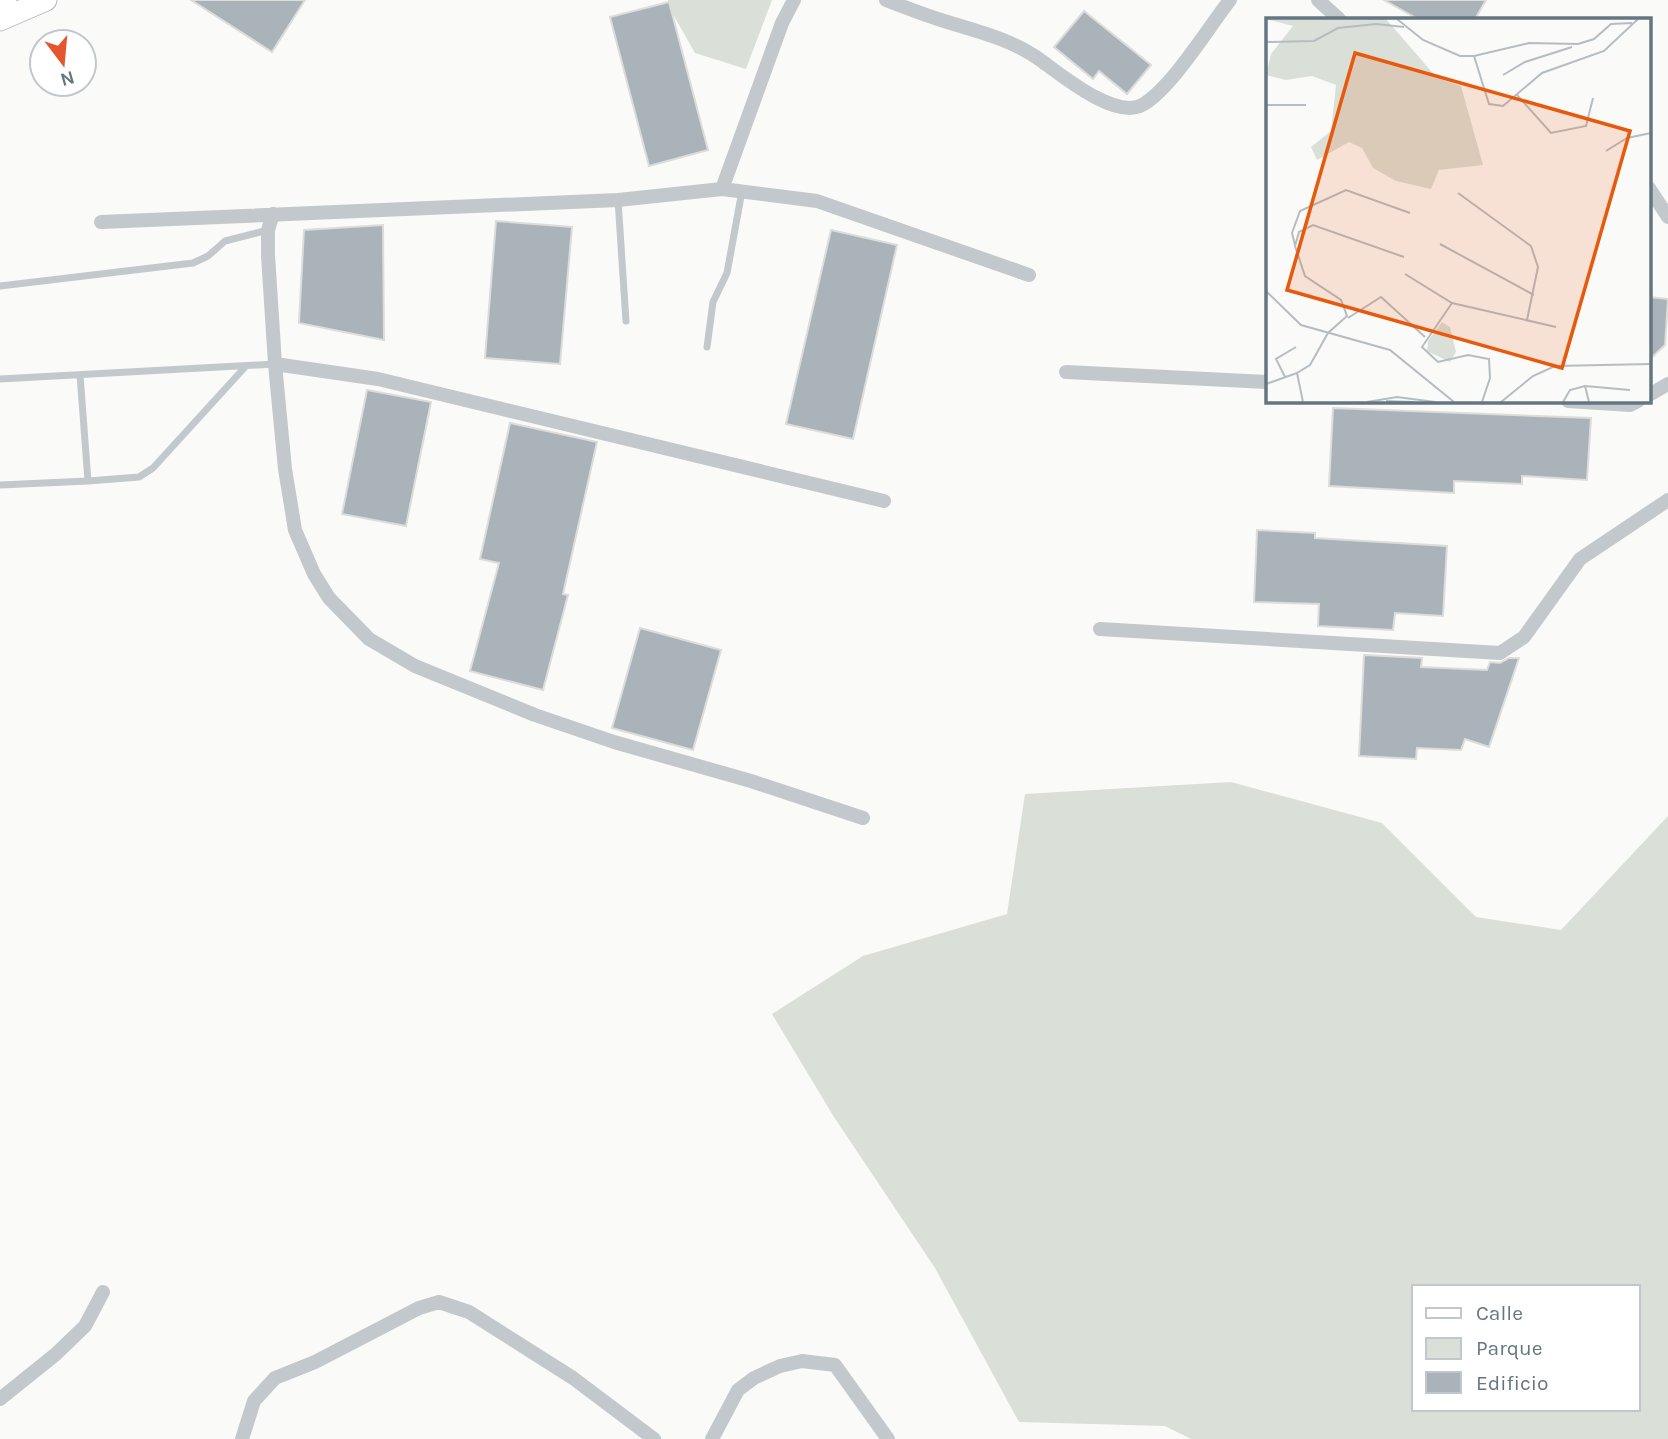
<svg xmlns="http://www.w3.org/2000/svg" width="1668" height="1439" font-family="Karla,sans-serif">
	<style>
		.green { fill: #dadfd7; fill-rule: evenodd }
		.building { fill: #aab3b9; stroke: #dcdcda; stroke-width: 2 }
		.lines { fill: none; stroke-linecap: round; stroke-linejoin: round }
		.primary-casing { stroke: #b5babe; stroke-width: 23 }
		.lane { stroke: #c3c8cc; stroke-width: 7 }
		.street { stroke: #c3c8cc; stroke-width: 14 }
		.primary { stroke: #fff; stroke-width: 21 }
		.inset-road { fill: none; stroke: #b5bdc2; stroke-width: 2 }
		.view { fill: #e8590c; fill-opacity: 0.15; stroke: #e8590c; stroke-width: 3.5 }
		.inset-edge { fill: none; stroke: #657683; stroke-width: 3.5 }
	</style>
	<rect width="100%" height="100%" fill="#fafaf8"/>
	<!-- green -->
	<path class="green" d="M668 0H772L746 69 695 53 670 9Z
		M1231 782 1382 823 1476 917 1561 930 1668 816V1439H1191L1165 1426 1019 1422 935 1268 834 1117 772 1014 863 956 1007 914 1025 794ZM1414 1287H1638V1409H1414Z"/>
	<!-- building -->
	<path class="building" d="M191 0H305L272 52Z
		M1384 0H1486L1475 19H1418Z
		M669 2 708 150 649 166 610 17Z
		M1084 11 1151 65 1127 94 1099 71 1093 79 1054 47Z
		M496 221 572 227 560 364 485 358Z
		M383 225 384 340 299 323 304 230Z
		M831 230 897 245 853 439 786 424Z
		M1649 297 1668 299 1665 345 1649 360Z
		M367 390 431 402 406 526 342 514Z
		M1333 408 1591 418 1587 480 1522 476V484L1454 481V493L1329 486Z
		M510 423 597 442 563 594 568 595 543 690 470 671 499 563 480 559Z
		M1257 530 1315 533V538L1447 546 1443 616 1395 613 1393 630 1318 626 1319 604 1254 602Z
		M640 628 721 650 693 750 612 728Z
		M1364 655 1422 658 1421 667 1487 670 1490 662 1500 663 1509 658H1519L1489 747 1465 739 1461 750 1417 748 1416 759 1359 756Z"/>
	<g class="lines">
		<!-- primary casing -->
		<g class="primary-casing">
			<path id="primary" d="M0 3 6 0
				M0 20 46 0"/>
		</g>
		<!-- lane -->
		<path class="lane" d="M618 200 626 321
			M0 286 193 263 208 256 225 241 268 230
			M707 347 713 302 727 273 742 191
			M80 375 88 481 139 477 153 468 246 366
			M0 379 275 364
			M0 485 88 481"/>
		<!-- street -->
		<path class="street" d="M886 0C904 7 922 14 941 20 975 31 1009 38 1039 59 1060 74 1115 120 1142 105 1171 89 1208 28 1230 0
			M1318 0 1339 19
			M1649 188 1668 217
			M722 189 782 23 794 0
			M273 214 268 230V255L275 364 285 469 295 530 314 574 329 598 369 639 415 666 535 715 614 742 751 781 863 818
			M101 222 618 200 722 189 817 201 1029 275
			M275 364 378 379 884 501
			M1066 372 1267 382
			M1649 395 1668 384
			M1568 401 1630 405 1638 401
			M1100 629 1500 653 1524 637 1580 559 1668 500
			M0 1399 56 1354 85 1326 103 1292
			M242 1439 254 1401 275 1378 315 1362 419 1308 439 1302 469 1312 573 1378 654 1439
			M712 1439 738 1390 754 1378 780 1366 802 1361 835 1365 888 1439"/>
		<!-- primary -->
		<use href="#primary" class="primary"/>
	</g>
	<!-- overview -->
	<g transform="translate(1266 18)">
		<rect width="385" height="385" fill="#fafaf8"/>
		<path d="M0 1H120L171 60 195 68 217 147 173 152 165 171 130 163 107 150 96 130 83 124 51 142 45 129 65 113 70 67 46 58 20 62 0 57 5 36 27 8ZM176 304 184 309 190 334 184 344 161 333 162 323Z" fill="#dadfd7"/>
		<path class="inset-road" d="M131 1 157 22 194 38H208L263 25 312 26 328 21 345 6 366 5M0 24 48 23 72 10 110 6 138 9M208 38 223 86 237 88 276 55 338 33 372 1M237 57 259 44 306 29M251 77 285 115 320 108 327 80M0 87H40M340 133 361 120 385 115M192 175 265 228 272 249 261 302M174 226 268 277M29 227 26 215 34 193 80 172 144 195M139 256 186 285 290 309M0 273 35 307 124 332 188 384M186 285 156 329 172 344 202 337 223 341 224 360 216 384M82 300 115 279 159 319M19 359 10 341 30 329M0 366 31 355M319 368 364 372M120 383 148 384M37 384 31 355 44 347 62 315 81 298 75 282 39 258 29 228 33 214 47 207 138 239M101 384 131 379 169 384M235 384 267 358 289 348 385 346M297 384 304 372 319 368 323 384"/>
		<path class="view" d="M89 35 364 113 296 350 21 272Z"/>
		<rect width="385" height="385" class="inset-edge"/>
	</g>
	<!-- legend -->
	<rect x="1412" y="1285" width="228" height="126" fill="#ffffff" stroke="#c1c8cd" stroke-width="2"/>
	<rect x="1426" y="1308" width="35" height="10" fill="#ffffff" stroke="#c1c8cd" stroke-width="2"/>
	<text x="1476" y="1320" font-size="21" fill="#657683">Calle</text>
	<rect x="1426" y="1338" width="35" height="21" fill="#dadfd7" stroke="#c1c8cd" stroke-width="2"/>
	<text x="1476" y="1355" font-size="21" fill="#657683">Parque</text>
	<rect x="1426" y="1372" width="35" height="21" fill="#aab3b9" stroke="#c1c8cd" stroke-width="2"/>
	<text x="1476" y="1390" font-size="21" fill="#657683">Edificio</text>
	<!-- north arrow -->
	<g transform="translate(63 63) rotate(164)"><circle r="33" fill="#ffffff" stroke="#c1c8cd" stroke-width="2"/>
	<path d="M0-5L12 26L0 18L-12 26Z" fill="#e4572e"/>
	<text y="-10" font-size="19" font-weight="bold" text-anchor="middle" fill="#657683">N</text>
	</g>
</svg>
